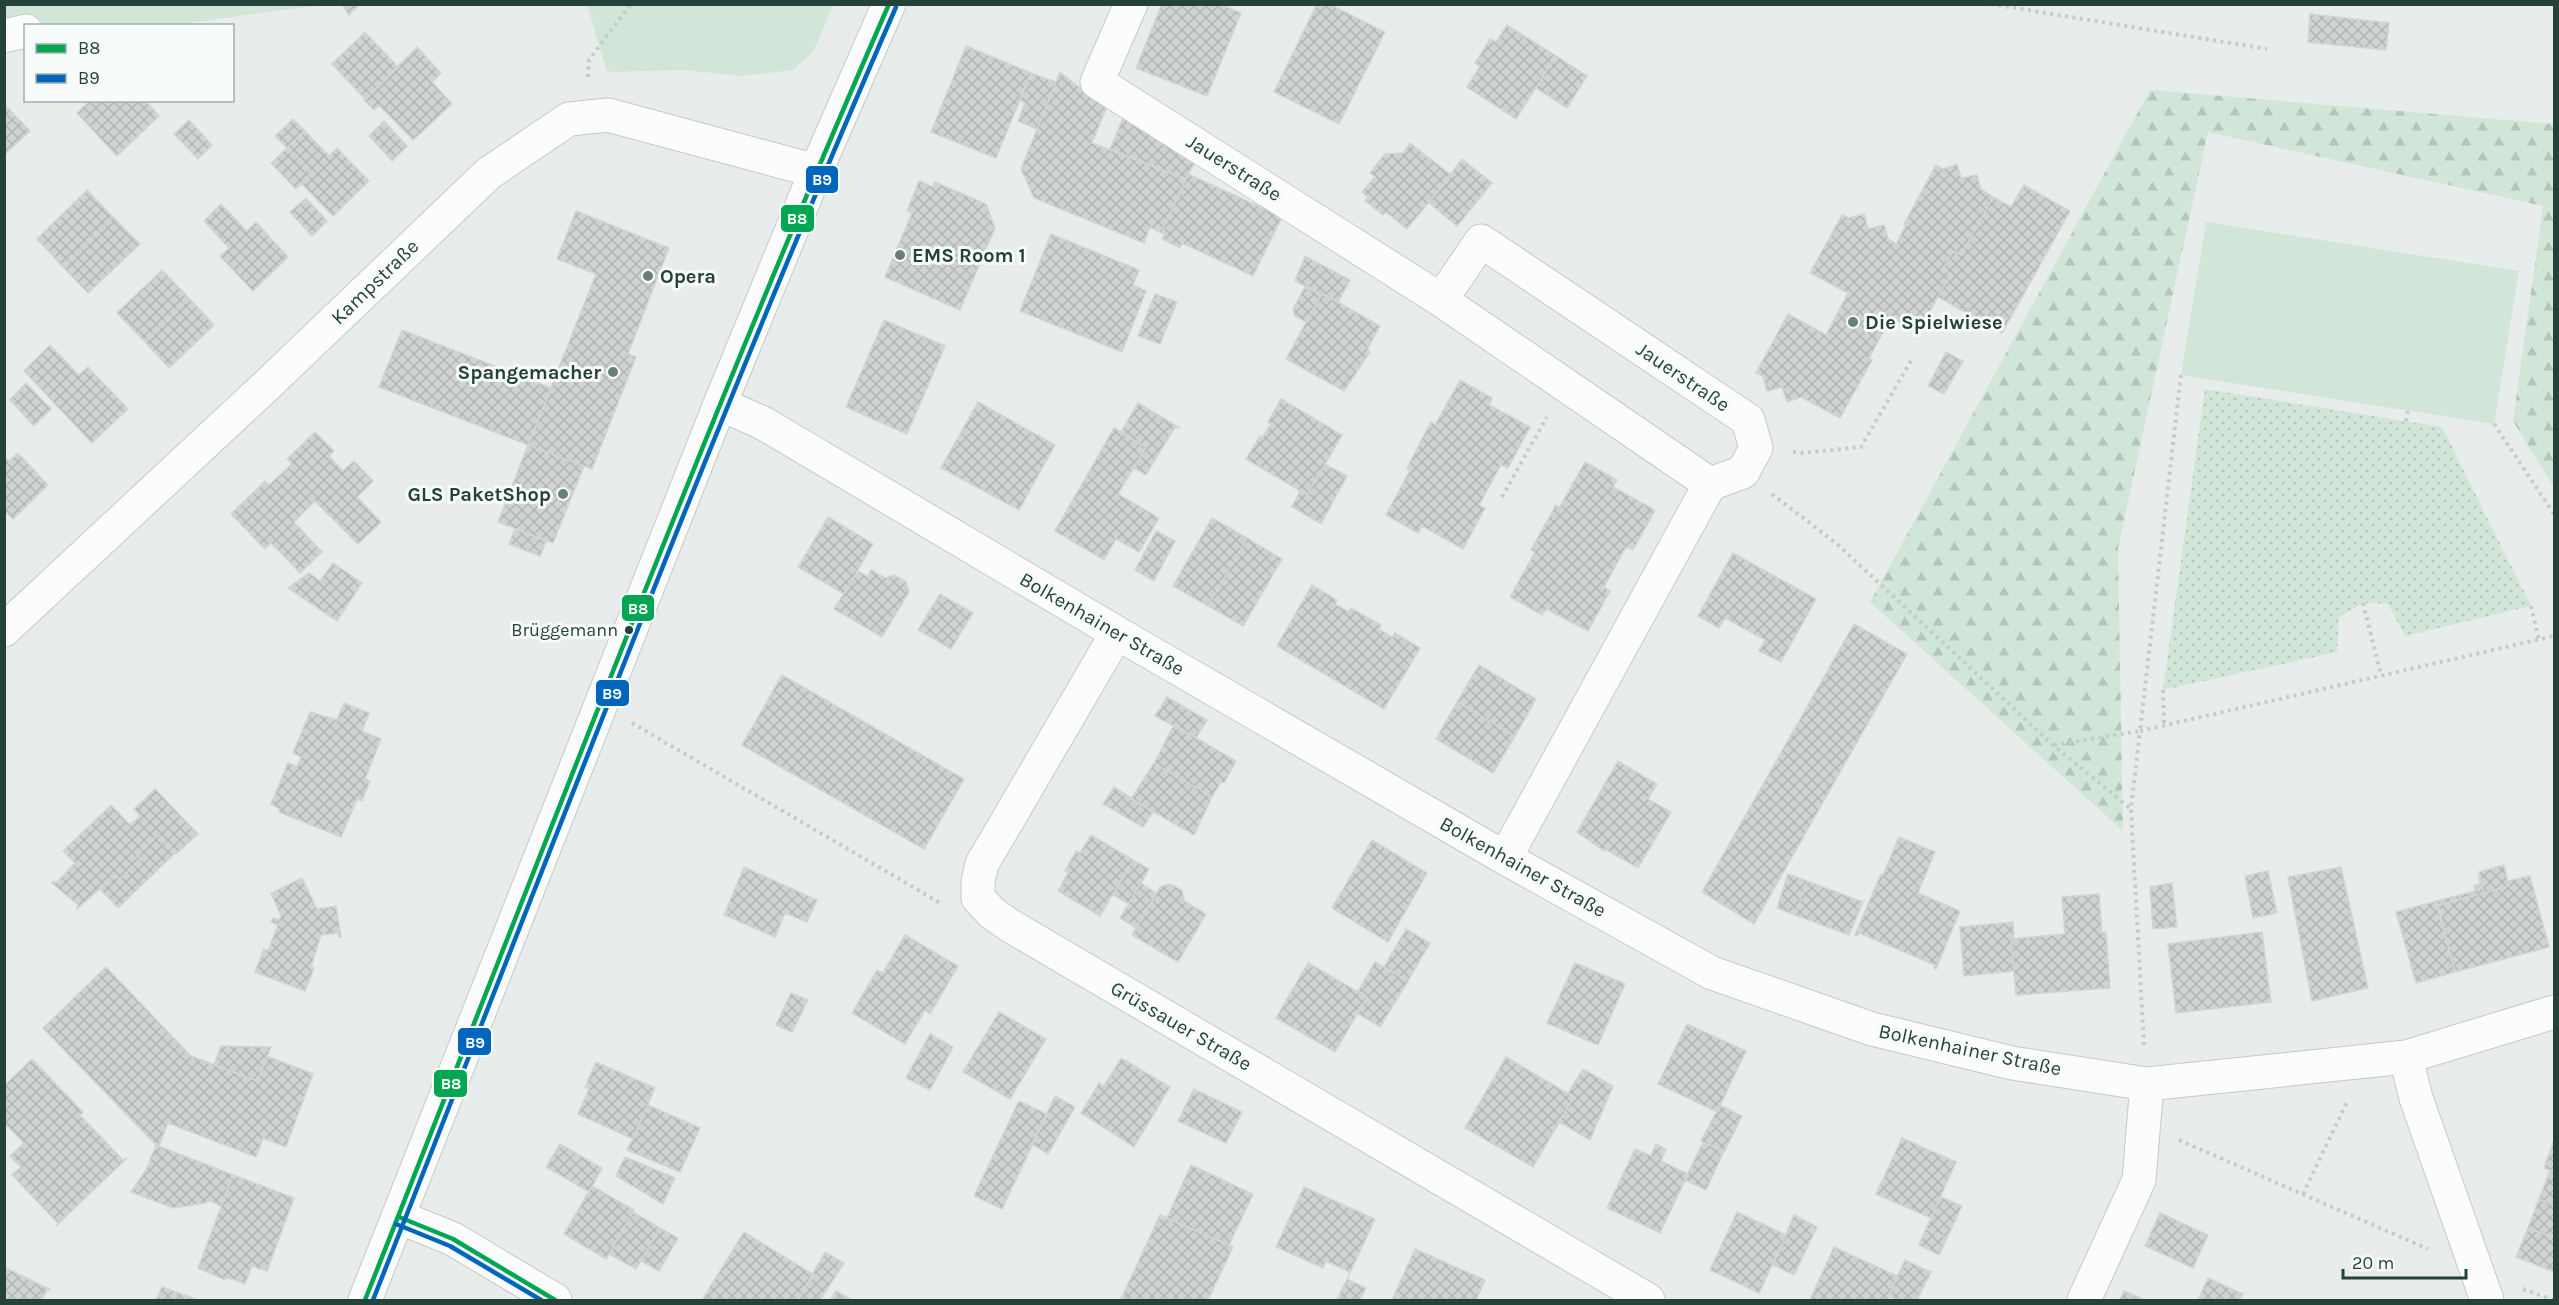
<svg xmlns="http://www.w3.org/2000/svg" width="2559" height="1305" font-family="Karla,sans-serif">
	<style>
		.green { fill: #d1e6d8 }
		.forest { fill: url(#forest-firs) }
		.park { fill: url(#park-dots) }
		.building { fill: url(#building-cross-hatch); stroke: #d1d6d4; stroke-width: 1.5 }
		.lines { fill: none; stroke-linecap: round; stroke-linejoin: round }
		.minor-casing { stroke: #c5cac8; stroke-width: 35 }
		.path { stroke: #c3ccca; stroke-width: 4; stroke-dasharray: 3 4.5; stroke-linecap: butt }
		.minor { stroke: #fcfcfc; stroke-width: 33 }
		.bus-1-casing { stroke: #f7fbf9; stroke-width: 9 }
		.bus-2-casing { stroke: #f7fbf9; stroke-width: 9 }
		.bus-1 { stroke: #00a651; stroke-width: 4.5 }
		.bus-2 { stroke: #0065bd; stroke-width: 4.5 }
		.poi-dot { fill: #697e78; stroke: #f7fbf9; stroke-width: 2 }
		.bus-dot { fill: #24423a; stroke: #f7fbf9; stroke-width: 2 }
		.labels { text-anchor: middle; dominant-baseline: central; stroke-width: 6; stroke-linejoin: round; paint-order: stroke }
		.bus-label { font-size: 18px; fill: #24423a; stroke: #f7fbf9; text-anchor: end }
		.street-label { font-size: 20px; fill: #24423a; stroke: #f7fbf9 }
		.poi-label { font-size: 20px; font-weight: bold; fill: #24423a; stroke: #f7fbf9; text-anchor: start }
		.line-badge { stroke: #f7fbf9; stroke-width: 2 }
		.badge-label { font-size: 16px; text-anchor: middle; font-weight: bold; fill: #fff }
	</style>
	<defs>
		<pattern id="forest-firs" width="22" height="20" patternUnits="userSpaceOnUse" patternTransform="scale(1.5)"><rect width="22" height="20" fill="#d1e6d8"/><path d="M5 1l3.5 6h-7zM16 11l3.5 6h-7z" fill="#b3c6ba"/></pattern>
		<pattern id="park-dots" width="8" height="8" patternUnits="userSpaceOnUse" patternTransform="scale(1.5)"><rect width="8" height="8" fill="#d1e6d8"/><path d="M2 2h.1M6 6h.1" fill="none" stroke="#b3c6ba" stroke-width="1.8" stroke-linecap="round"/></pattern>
		<pattern id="building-cross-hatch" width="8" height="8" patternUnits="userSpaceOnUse" patternTransform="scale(1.5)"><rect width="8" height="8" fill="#cfd4d2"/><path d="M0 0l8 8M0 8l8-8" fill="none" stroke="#b2b7b5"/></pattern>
	</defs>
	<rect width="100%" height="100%" fill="#e8edeb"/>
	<!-- green -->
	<path class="green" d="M4 5H322L172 25 26 26 5 45Z
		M587 5V4L833 5 814 51 793 70 742 76 684 70 607 72Z
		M2206 222 2519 271 2494 424 2181 375Z"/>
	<!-- forest -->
	<path class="forest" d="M2150 90 2554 124V487L2513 421 2543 206 2208 132 2118 548 2123 831 1870 602Z"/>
	<!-- park -->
	<path class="park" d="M2205 389 2442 427 2531 606 2405 636 2388 604 2363 603 2339 617 2337 652 2163 690Z"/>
	<!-- building -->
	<path class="building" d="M342 4H360L349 15Z
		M1162 4H1220L1241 13 1207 96 1136 68Z
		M1317 4H1329L1385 32 1339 124 1274 92Z
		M2310 14 2389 23 2386 50 2308 42Z
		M1507 25 1556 56 1516 119 1467 87 1480 66 1475 63 1490 39 1496 42Z
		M365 32 398 67 365 99 332 64Z
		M966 46 1031 73 996 158 931 132Z
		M417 47 441 73 432 82 452 104 413 140 379 105 374 110 364 100Z
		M1556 56 1587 76 1567 108 1536 88Z
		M1060 72 1106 109 1092 143 1186 179 1161 233 1150 227 1144 243 1034 198 1021 169Z
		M1031 73 1056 82 1037 129 1018 121 1025 103 1019 100Z
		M91 100H145L159 116 117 156 77 113Z
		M4 104 30 131 4 155Z
		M1123 118 1195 162 1186 179 1110 149Z
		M293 119 305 131 287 148 275 136Z
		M189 120 212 145 198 159 174 134Z
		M384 121 407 146 392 161 369 136Z
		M305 131 329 156 337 148 369 181 333 216 302 184 312 173 287 148Z
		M1410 143 1451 175 1407 229 1386 212 1383 215 1365 201 1368 197 1362 192 1375 177 1370 173 1385 154 1403 153Z
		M287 148 312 173 296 189 271 163Z
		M1462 159 1492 183 1457 226 1429 203Z
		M1957 164 1961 178 1977 175 1981 189 1993 197 1961 255 1953 251 1943 269 1951 274 1918 332 1891 318 1869 358 1872 360 1840 418 1801 397 1787 402 1782 387 1767 391 1763 376 1756 373 1788 314 1826 335 1848 293 1810 273 1842 215 1849 218 1864 214 1868 229 1884 225 1888 239 1896 244 1906 225 1904 224 1936 165 1943 169Z
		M1188 174 1282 217 1253 276 1182 243 1180 248 1162 239 1164 234 1161 233Z
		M919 181 933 187 935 182 986 204 995 228 960 310 885 277 912 213 907 211Z
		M2024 185 2070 211 2002 333 1938 297 1951 274 1943 269 1953 251 1961 255 1993 197 2011 207Z
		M87 190 113 217 63 267 37 239Z
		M306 198 327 221 312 236 290 212Z
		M221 204 247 231 256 222 288 257 253 291 220 256 229 248 204 221Z
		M576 211 669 248 628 354 636 357 592 469 528 445 596 274 557 259Z
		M113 217 140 244 88 293 63 267Z
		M1051 234 1139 270 1133 285 1146 291 1122 352 1020 311Z
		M1305 256 1350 280 1338 302 1295 281Z
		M162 270 189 298 145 342 117 313Z
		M1305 287 1321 295 1306 322 1295 316 1293 309Z
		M1322 293 1380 326 1367 350 1370 352 1344 391 1286 359Z
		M1155 294 1177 302 1160 344 1138 336Z
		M189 298 214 325 169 368 145 342Z
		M884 320 945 346 907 434 846 407Z
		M402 330 551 388 528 445 379 387Z
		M50 345 79 375 88 367 128 409 92 443 24 371Z
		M1946 352 1963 361 1944 394 1928 386Z
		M1460 380 1492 398 1489 405 1530 427 1508 468 1501 465 1479 505 1485 508 1463 549 1422 526 1418 533 1386 515 1410 470 1407 468 1431 422 1435 425Z
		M26 383 51 409 34 426 10 400Z
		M1281 399 1342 435 1307 495 1246 459 1260 436 1262 438 1271 424 1268 422Z
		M978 402 1055 445 1019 510 941 468Z
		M1138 403 1180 428 1175 427 1146 475 1134 468 1146 447 1121 432Z
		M1114 428 1146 447 1118 494 1159 518 1139 552 1116 539 1104 560 1055 531Z
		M315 432 334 451 329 456 343 471 354 461 373 481 357 497 381 522 358 544 315 501 294 522 322 552 300 573 271 543 265 549 231 514 265 481 269 485 292 464 287 459Z
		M528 445 584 466 553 543 498 522Z
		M18 453 48 485 13 519 4 510V457L9 461Z
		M1585 462 1617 480 1613 487 1655 510 1633 550 1626 547 1604 587 1610 591 1588 631 1546 609 1542 615 1510 597 1535 552 1531 550 1556 505 1559 508Z
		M1325 464 1347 476 1321 524 1292 507 1300 491 1307 495Z
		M828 517 873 544 844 594 798 567Z
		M1212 518 1247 538 1208 606 1173 586Z
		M515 529 546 541 540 556 509 544Z
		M1156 531 1175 541 1154 581 1135 570Z
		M1247 538 1282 559 1243 626 1208 606Z
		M1733 553 1816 599 1781 662 1759 651 1765 640 1725 618 1719 628 1698 616Z
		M333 563 362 583 337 621 288 588 309 573 320 581Z
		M871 570 885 578 895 575 906 582 909 592 882 637 834 609 858 571 868 577Z
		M1312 585 1337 600 1335 604 1349 612 1351 608 1381 625 1379 629 1392 637 1395 633 1420 648 1384 709 1277 646Z
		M940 594 973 613 951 649 918 630Z
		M1854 624 1907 654 1754 924 1702 892Z
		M1479 665 1536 699 1515 736 1457 702Z
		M782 675 964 779 924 849 742 745Z
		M1167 697 1207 720 1196 738 1155 716Z
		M1457 702 1515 736 1493 773 1436 739Z
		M344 703 369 713 362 731 381 739 365 779 370 781 362 801 357 799 341 837 279 812 280 809 271 804 288 763 297 767 301 757 293 753 310 712 337 720Z
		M1174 725 1236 761 1224 783 1221 782 1212 797 1154 763Z
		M1618 761 1657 784 1648 799 1671 812 1638 868 1605 849 1604 851 1577 832Z
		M1154 763 1212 797 1194 835 1131 799Z
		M1114 787 1153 812 1143 827 1103 804Z
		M155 789 198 834 176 854 158 835 136 855 141 860 119 879 115 875 77 909 78 905 52 883 54 881 56 883 75 863 63 851 111 805 130 825 140 816 134 809Z
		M158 835 175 853 118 908 100 889 115 875 119 879 141 860 136 855Z
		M1091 835 1133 860 1100 916 1058 891 1068 873 1065 871 1076 851 1080 853Z
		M1899 837 1935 852 1918 893 1960 911 1936 969 1934 968 1935 965 1859 933 1857 936 1855 935 1881 874 1883 875Z
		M1372 840 1427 873 1388 942 1332 908Z
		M1133 860 1149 869 1129 904 1113 895Z
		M2504 865 2509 886 2484 893 2479 872Z
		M744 867 817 900 807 922 785 913 775 937 724 915Z
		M2341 867 2368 988 2312 1001 2288 877Z
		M2268 871 2277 913 2253 918 2245 876Z
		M1788 874 1807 881 1795 915 1777 908Z
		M2479 874 2484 893 2438 905 2437 901 2475 891 2474 886 2480 884Z
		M2530 876 2549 947 2455 972 2437 906 2509 886 2508 881Z
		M302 878 317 909 336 906 341 937H339L338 933 321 935 311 967 314 968 305 991 255 972 264 949 268 951 278 925 271 922 273 918 279 920 281 916 271 893Z
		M1807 881 1863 902 1849 935 1795 915Z
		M1141 883 1156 893 1136 928 1120 918Z
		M2172 883 2177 927 2153 929 2150 887Z
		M1170 884 1182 890 1184 901 1206 914 1178 962 1132 935 1160 887Z
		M2099 894 2102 933 2106 932 2110 988 2016 995 2011 939 2065 934 2062 897Z
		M2437 901 2455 972 2416 983 2396 912Z
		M2013 922 2014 938 2011 939 2014 971 1964 976 1960 927Z
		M1406 929 1430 943 1408 981 1384 967Z
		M2262 932 2271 1002 2176 1013 2168 944Z
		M905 935 958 966 930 1014 925 1010 905 1044 852 1013 877 970 883 973Z
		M1375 962 1408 981 1380 1027 1357 1013 1367 997 1358 991Z
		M1308 963 1367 997 1335 1052 1276 1018Z
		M1575 963 1625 984 1598 1045 1547 1023Z
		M106 967 191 1056 257 1081 267 1056 313 1074 286 1147 263 1138 256 1157 168 1123 159 1146 156 1145 43 1028Z
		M791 993 808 1000 792 1032 776 1025Z
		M999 1012 1046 1039 1010 1099 963 1072Z
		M1687 1024 1746 1051 1717 1112 1658 1084Z
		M930 1034 953 1047 930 1090 906 1078Z
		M221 1046 271 1047 257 1081 214 1065Z
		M1506 1057 1574 1097 1533 1167 1465 1128Z
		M1121 1058 1170 1087 1134 1147 1081 1113 1099 1083 1104 1086Z
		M32 1059 83 1112 80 1115 123 1160 127 1158 56 1226 58 1223 12 1175 21 1167 10 1156 24 1143 4 1123V1086Z
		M596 1062 655 1088 633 1139 578 1114 589 1089 585 1087Z
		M1583 1069 1613 1086 1590 1140 1559 1122 1574 1097 1568 1093Z
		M1194 1089 1242 1112 1226 1143 1178 1121Z
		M1055 1096 1075 1107 1048 1154 1032 1144Z
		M1019 1101 1047 1114 1002 1209 974 1196Z
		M648 1105 700 1128 680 1172 627 1150Z
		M1720 1105 1742 1116 1724 1152 1701 1141Z
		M1902 1138 1956 1162 1931 1218 1876 1194Z
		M2554 1140V1172L2544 1168Z
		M1703 1142 1724 1151 1706 1190 1685 1180Z
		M560 1144 602 1168 589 1192 546 1167Z
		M1656 1144 1666 1149 1661 1161 1688 1174 1660 1233 1607 1208 1635 1149 1651 1156Z
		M156 1145 233 1175 221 1206 208 1200 206 1203 173 1208 131 1192 146 1170Z
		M625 1157 675 1178 663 1204 616 1176Z
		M1191 1165 1253 1194 1229 1245 1167 1218Z
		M2550 1170 2554 1172V1205L2539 1199Z
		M233 1175 294 1198 267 1271 252 1266 245 1284 226 1277 225 1280 198 1268Z
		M592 1186 634 1210 606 1259 564 1234Z
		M1304 1187 1375 1219 1347 1279 1350 1272 1326 1261 1323 1268 1276 1247Z
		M1941 1197 1962 1206 1947 1238 1926 1228Z
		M2539 1199 2554 1205V1238L2528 1228Z
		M633 1212 660 1228 636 1269 609 1254Z
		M1737 1212 1786 1235 1759 1293 1710 1270Z
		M2160 1213 2208 1235 2193 1268 2145 1246Z
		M1160 1215 1233 1247 1208 1300 1121 1299Z
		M1794 1215 1817 1227 1794 1275 1773 1265Z
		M660 1228 678 1238 659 1271 641 1261Z
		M1926 1228 1947 1238 1939 1255 1919 1245Z
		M2528 1228 2554 1238V1272L2516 1257Z
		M744 1232 814 1275 798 1300H702Z
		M1834 1247 1897 1276 1888 1300H1810Z
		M1415 1249 1485 1280 1476 1300H1392Z
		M825 1252 844 1263 820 1300H798Z
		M1905 1260 1931 1272 1917 1300H1898L1888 1297Z
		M4 1267 51 1290H47L41 1300H4Z
		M2208 1278 2243 1294 2240 1300H2198Z
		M1347 1279 1366 1288 1360 1300H1337Z
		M162 1287 198 1300H156Z
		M836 1291 852 1300H830Z
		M2124 1291 2145 1300H2120Z"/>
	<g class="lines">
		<!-- minor casing -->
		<g class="minor-casing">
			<path id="minor" d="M1131 4 1097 82 1441 300
				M4 36 26 31
				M720 404 763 423 1117 633 1505 858 1712 973 1872 1029 2012 1063 2147 1084 2406 1057 2416 1098 2487 1300
				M4 630 266 386 489 173 569 119 608 115 816 171
				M1117 633 982 864 978 881V898L992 913 1009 925 1648 1300
				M1505 858 1710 484 1743 472 1756 448 1748 420 1481 241 1441 300 1710 484
				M2406 1057 2554 1012
				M399 1217 453 1239 555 1300
				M365 1300 720 404 816 171 889 4
				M2084 1300 2139 1180 2147 1084"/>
		</g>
		<!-- path -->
		<path class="path" d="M1991 4 2267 49
			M588 77 589 60 631 4
			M2406 421 2408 411
			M2494 424 2554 514
			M1793 452 1803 453 1861 447 1912 359
			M1772 494 1837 544 2053 745 2131 809
			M1502 497 1547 417
			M2363 603 2381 675
			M2531 606 2539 640
			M2163 690 2164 724
			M632 723 942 904
			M2054 745 2140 731 2181 375
			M2144 1045 2131 809 2140 731 2554 636
			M2179 1140 2428 1249
			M2303 1194 2348 1100
			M2523 1289 2553 1300"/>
		<!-- minor -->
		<use href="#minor" class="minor"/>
		<!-- bus-1 casing -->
		<g class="bus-1-casing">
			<path id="bus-1" d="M399 1217 453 1239 555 1300
				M365 1300C537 867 702 431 889 4"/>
		</g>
		<!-- bus-2 casing -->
		<g class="bus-2-casing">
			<path id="bus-2" d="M396 1224 450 1246 541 1300
				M373 1300C544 868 710 433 896 7"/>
		</g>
		<!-- bus-1 -->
		<use href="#bus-1" class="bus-1"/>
		<!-- bus-2 -->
		<use href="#bus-2" class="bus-2"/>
	</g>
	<!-- markers -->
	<g class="poi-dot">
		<circle cx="900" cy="255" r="6"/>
		<circle cx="648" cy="276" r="6"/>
		<circle cx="1853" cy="322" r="6"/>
		<circle cx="613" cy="372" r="6"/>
		<circle cx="563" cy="494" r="6"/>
	</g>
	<circle class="bus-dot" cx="629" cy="630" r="5"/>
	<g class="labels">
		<!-- bus labels -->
		<g class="bus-label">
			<text x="618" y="630">Brüggemann</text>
		</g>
		<!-- street labels -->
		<g class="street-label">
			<text transform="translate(1234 168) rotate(32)">Jauerstraße</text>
			<text transform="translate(375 282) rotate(-44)">Kampstraße</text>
			<text transform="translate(1683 377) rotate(34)">Jauerstraße</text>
			<text transform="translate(1102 624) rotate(30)">Bolkenhainer Straße</text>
			<text transform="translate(1523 867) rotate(29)">Bolkenhainer Straße</text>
			<text transform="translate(1181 1026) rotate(30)">Grüssauer Straße</text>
			<text transform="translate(1970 1050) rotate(12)">Bolkenhainer Straße</text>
		</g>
		<!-- poi labels -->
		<g class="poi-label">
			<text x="912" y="255">EMS Room 1</text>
			<text x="660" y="276">Opera</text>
			<text x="1865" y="322">Die Spielwiese</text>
			<text x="601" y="372" text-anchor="end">Spangemacher</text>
			<text x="551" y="494" text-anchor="end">GLS PaketShop</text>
		</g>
	</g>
	<g class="line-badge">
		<rect x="805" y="165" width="34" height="29" rx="6" fill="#0065bd"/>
		<rect x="780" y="204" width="35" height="29" rx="6" fill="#00a651"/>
		<rect x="621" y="594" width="34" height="28" rx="6" fill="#00a651"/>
		<rect x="595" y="679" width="35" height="28" rx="6" fill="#0065bd"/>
		<rect x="457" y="1027" width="35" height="29" rx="6" fill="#0065bd"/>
		<rect x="433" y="1069" width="35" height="29" rx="6" fill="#00a651"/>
	</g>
	<g class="badge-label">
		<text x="822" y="185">B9</text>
		<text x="797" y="224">B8</text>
		<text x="638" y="614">B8</text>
		<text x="612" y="699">B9</text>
		<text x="475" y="1048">B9</text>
		<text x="451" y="1089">B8</text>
	</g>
	<!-- border -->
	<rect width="2559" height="1305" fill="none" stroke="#24423a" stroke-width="12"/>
	<!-- legend -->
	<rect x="24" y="24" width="210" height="78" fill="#f7fbf9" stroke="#a3b1ad" stroke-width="1.5"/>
	<rect x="36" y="44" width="30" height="9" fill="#00a651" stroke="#a3b1ad" stroke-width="1.5"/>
	<text x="78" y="54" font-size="18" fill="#24423a">B8</text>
	<rect x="36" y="74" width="30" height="9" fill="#0065bd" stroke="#a3b1ad" stroke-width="1.5"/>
	<text x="78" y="84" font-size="18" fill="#24423a">B9</text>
	<!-- scale -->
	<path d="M2343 1269v9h123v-9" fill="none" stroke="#24423a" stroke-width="3"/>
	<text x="2352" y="1269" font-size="18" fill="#24423a" stroke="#f7fbf9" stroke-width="4.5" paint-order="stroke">20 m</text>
</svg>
